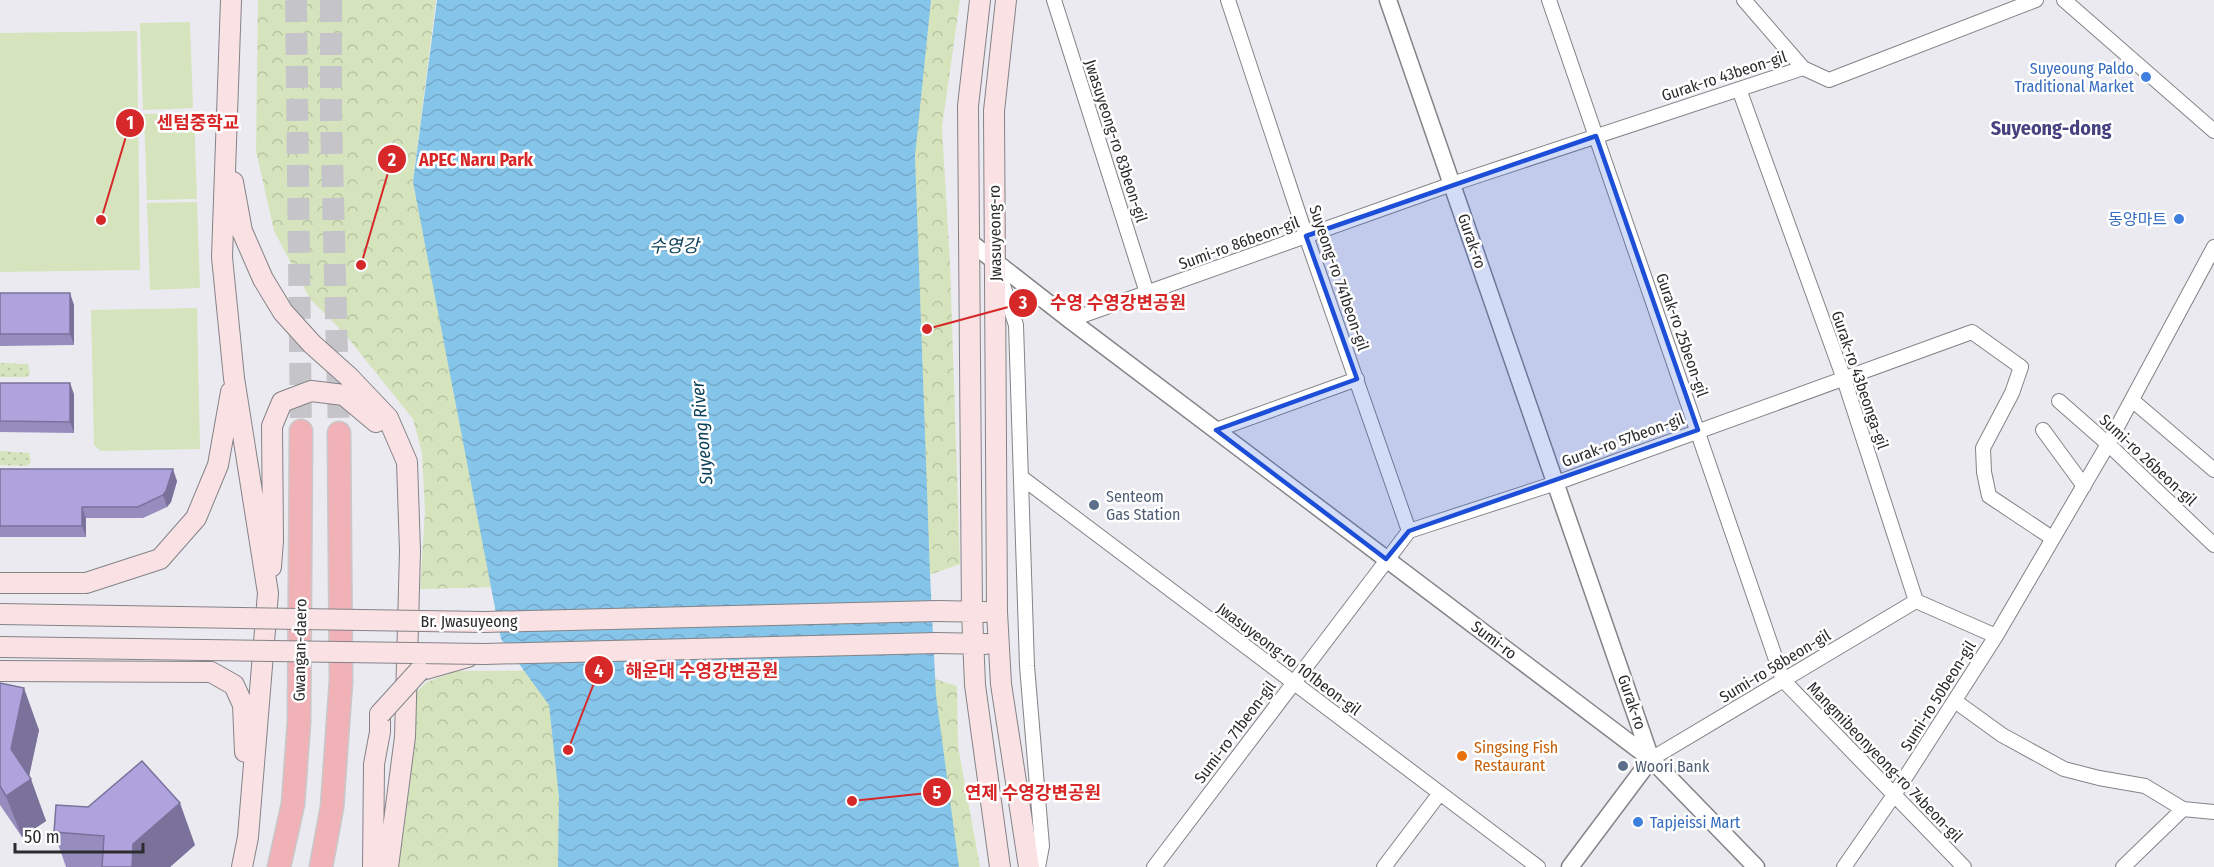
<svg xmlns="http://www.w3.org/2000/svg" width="2214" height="867" font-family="'Fira Sans Condensed','Noto Sans KR',sans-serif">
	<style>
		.grass { fill: url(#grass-dots) }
		.park { fill: url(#park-crowns) }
		.garden { fill: #d6e4bd }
		.water { fill: url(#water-waves) }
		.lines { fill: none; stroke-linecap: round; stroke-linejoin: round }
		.trunk-tunnel { stroke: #c5c4c9; stroke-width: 22; stroke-dasharray: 22 11; stroke-linecap: butt }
		.minor-casing { stroke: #838388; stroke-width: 16 }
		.tertiary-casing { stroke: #838388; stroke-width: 19 }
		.secondary-casing { stroke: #838388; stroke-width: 22 }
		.trunk-casing { stroke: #c8c8c9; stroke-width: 25 }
		.minor { stroke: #fff; stroke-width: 14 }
		.tertiary { stroke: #fff; stroke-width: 16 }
		.secondary { stroke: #fae2e4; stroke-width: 20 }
		.trunk { stroke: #f0b2b7; stroke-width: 22 }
		.secondary-bridge-casing { stroke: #838388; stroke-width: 22; stroke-linecap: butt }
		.secondary-bridge { stroke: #fae2e4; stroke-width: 20 }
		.wall { fill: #968cbe }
		.shaded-wall { fill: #7a729b }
		.building { fill: #aea3dd; stroke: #7a729b; stroke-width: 1.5 }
		.marked { fill: #1d4ed8; fill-opacity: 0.2; stroke: #1d4ed8; stroke-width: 4.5; stroke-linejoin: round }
		.shop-dot { fill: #3f7fe0; stroke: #fff; stroke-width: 2 }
		.service-dot { fill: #5c6f8a; stroke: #fff; stroke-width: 2 }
		.food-dot { fill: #e8710a; stroke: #fff; stroke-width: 2 }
		.labels { text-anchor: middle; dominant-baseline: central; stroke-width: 5; stroke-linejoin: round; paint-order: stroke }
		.shop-label { font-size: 16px; fill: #366cbe; stroke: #fff; text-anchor: end }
		.street-label { font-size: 16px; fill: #2c2c2e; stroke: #fff }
		.service-label { font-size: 16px; fill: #4e5e75; stroke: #fff; text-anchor: start }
		.food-label { font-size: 16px; fill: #c56008; stroke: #fff; text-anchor: start }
		.water-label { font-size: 18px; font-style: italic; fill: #0c4059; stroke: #fff }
		.quarter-label { font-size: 20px; font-weight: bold; fill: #46427f; stroke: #fff }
		.leader { fill: none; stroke: #d62828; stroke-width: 2 }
		.callout-dot { fill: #d62828; stroke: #fff; stroke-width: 2 }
		.mark-label { font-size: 18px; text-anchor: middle; font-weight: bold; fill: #fff }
		.callout-label { font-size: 18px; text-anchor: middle; font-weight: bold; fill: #d62828; stroke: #fff; stroke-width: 5; stroke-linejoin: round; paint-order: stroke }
	</style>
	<defs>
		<pattern id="grass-dots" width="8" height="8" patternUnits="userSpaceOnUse" patternTransform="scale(1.5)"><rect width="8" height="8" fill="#d6e4bd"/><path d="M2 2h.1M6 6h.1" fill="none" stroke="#b8c4a3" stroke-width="1.8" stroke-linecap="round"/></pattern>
		<pattern id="park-crowns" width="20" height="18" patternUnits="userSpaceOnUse" patternTransform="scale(1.5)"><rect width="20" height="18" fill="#d6e4bd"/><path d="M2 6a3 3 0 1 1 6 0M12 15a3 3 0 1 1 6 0" fill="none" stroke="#b8c4a3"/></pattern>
		<pattern id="water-waves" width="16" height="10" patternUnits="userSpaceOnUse" patternTransform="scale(1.5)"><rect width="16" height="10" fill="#86c5ea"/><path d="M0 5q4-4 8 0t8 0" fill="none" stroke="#74a9c9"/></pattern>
	</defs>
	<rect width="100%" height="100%" fill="#ebeaf0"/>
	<!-- grass -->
	<path class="grass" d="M0 363 28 364 30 374 26 377H0Z
		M0 451 29 453 31 462 27 466 0 465Z"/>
	<!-- park -->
	<path class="park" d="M258 0H436L413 182 503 587 420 589 425 512 422 453 413 419 344 333 310 299 274 231 256 151Z
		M914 0H960L942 127 950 264 960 564 904 584Z
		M903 669 957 686 958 746 980 867H398L407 806 413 695 427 682 456 671Z"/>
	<!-- garden -->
	<path class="garden" d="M190 22 193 108 143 110 140 23Z
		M137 31 140 270 0 272V33Z
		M194 113 197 199 147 200 144 114Z
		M197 202 200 288 150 290 147 203Z
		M197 308 200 449 101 451 94 445 91 310Z"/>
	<!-- water -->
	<path class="water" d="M437 0H931L915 156 930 574 936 695 959 867H558L559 797 549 705 501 639 413 182Z"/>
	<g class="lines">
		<!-- trunk-tunnel -->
		<path class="trunk-tunnel" d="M296 0 301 431
			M331 0V118L339 433"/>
		<!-- minor casing -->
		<g class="minor-casing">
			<path id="minor" d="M1054 0 1147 293
				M1549 0 1783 680 1964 867
				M1744 0 1803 68 1829 80 2036 0
				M2064 0 2214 131
				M1739 89 1844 379 1916 601 1996 636
				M999 273 1016 325 1027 666 1042 846 1038 867
				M1070 320 1452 184 1803 68
				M2132 400 2214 470
				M2059 401 2108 444 2214 545
				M1216 430 1357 379
				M2043 430 2084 486
				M1021 477 1538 867
				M1409 531 1556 483 1972 332 2021 367 2012 393 1983 448 1984 472 1989 496 2052 538
				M1955 701 2002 735 2064 769 2099 778 2145 786 2183 809
				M1651 759 1916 601
				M1154 867 1409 531 1306 236 1228 0
				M1384 867 1440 793
				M1844 867 1894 795 1996 636 2108 444 2214 247
				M2123 867 2183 809 2214 812"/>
		</g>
		<!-- tertiary casing -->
		<g class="tertiary-casing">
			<path id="tertiary" d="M1388 0 1651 759
				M970 242 1070 320 1651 759 1756 867
				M1570 867 1651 759"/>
		</g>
		<!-- secondary casing -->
		<g class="secondary-casing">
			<path id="secondary" d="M231 0 222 257 234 378 268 593 248 837 242 867
				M980 0 968 106 972 612 975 685 1000 867
				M1006 0 994 111 997 612 1001 684 1029 867
				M233 182 242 231 263 279 283 312 312 344 349 377 388 418 407 462 410 551 405 737 388 867
				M271 567 273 541 272 426 282 402 311 391 344 395 376 422
				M0 583H86L160 559 196 518 218 465 231 392
				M938 611 985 612
				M937 643 986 644
				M0 671 211 672 234 685 243 705 245 752
				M419 671 468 657
				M373 867 374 764 380 732V714"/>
		</g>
		<!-- trunk casing -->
		<g class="trunk-casing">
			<path id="trunk" d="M279 867 293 804 299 722 301 431
				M321 867 332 807 341 681 339 433"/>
		</g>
		<!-- minor -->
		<use href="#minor" class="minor"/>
		<!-- tertiary -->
		<use href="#tertiary" class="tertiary"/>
		<!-- secondary -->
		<use href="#secondary" class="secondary"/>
		<!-- trunk -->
		<use href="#trunk" class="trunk"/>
		<!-- secondary-bridge casing -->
		<g class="secondary-bridge-casing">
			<path id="secondary-bridge" d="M0 614 484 622 938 611
				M0 647 484 654 937 643
				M380 714 419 671"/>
		</g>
		<!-- secondary-bridge -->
		<use href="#secondary-bridge" class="secondary-bridge"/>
	</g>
	<!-- wall -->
	<path class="wall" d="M0 293 74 305V345L0 346Z
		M0 383 74 394V433L0 432Z
		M0 469 177 481 171 502 167 507 143 518H86V537H0Z
		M0 683 39 730 29 776 46 821 22 837 0 805Z
		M56 805 195 845 170 867H66L54 832Z"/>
	<!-- shaded-wall -->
	<path class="shaded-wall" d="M70 293 74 305V345L70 334Z
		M70 383 74 394V433L70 422Z
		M173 469 177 481 171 502 167 507 163 495Z
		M82 507 86 518V537L82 526Z
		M24 688 39 730 28 781 31 779 46 821 22 837 6 796 11 749Z
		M180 803 195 845 170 867H132L133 844Z"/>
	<!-- building -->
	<path class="building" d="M0 293H70V334H0Z
		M0 383H70V422L0 421Z
		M0 469H173L166 491 163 495 138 507H82V526H0Z
		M0 683 24 688 11 749 31 779 6 796 0 786Z
		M142 761 180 803 133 844 132 867H102L104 836 54 832 56 805 88 807Z"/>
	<!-- marked area -->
	<path class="marked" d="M1596 136 1698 430 1409 531 1386 559 1216 430 1357 379 1306 236Z"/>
	<!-- markers -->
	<g class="shop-dot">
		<circle cx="2146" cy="77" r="6"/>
		<circle cx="2179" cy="219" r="6"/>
		<circle cx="1638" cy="822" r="6"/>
	</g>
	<g class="service-dot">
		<circle cx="1094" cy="505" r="6"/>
		<circle cx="1623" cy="766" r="6"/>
	</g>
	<circle class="food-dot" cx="1462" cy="756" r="6"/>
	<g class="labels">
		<!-- shop labels -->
		<g class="shop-label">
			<text x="2134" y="68">Suyeoung Paldo<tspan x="2134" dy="18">Traditional Market</tspan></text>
			<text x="2167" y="219">동양마트</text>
			<text x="1650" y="822" text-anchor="start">Tapjeissi Mart</text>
		</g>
		<!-- street labels -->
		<g class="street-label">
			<text transform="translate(1724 76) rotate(-18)">Gurak-ro 43beon-gil</text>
			<text transform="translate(1116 141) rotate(72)">Jwasuyeong-ro 83beon-gil</text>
			<text transform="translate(995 233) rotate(-91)">Jwasuyeong-ro</text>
			<text transform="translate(1472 241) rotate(71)">Gurak-ro</text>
			<text transform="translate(1239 243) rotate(-20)">Sumi-ro 86beon-gil</text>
			<text transform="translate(1339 278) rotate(71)">Suyeong-ro 741beon-gil</text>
			<text transform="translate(1682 335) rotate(71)">Gurak-ro 25beon-gil</text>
			<text transform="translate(1860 380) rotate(71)">Gurak-ro 43beonga-gil</text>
			<text transform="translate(1623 440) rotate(-20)">Gurak-ro 57beon-gil</text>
			<text transform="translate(2148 460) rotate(43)">Sumi-ro 26beon-gil</text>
			<text x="469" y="621">Br. Jwasuyeong</text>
			<text transform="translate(1494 640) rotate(37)">Sumi-ro</text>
			<text transform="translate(300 650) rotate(-89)">Gwangan-daero</text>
			<text transform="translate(1289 659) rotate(37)">Jwasuyeong-ro 101beon-gil</text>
			<text transform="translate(1775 666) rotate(-31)">Sumi-ro 58beon-gil</text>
			<text transform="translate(1938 696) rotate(-58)">Sumi-ro 50beon-gil</text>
			<text transform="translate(1632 702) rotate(71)">Gurak-ro</text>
			<text transform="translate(1235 732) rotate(-53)">Sumi-ro 71beon-gil</text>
			<text transform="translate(1885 762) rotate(46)">Mangmibeonyeong-ro 74beon-gil</text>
		</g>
		<!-- service labels -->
		<g class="service-label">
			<text x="1106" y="496">Senteom<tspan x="1106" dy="18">Gas Station</tspan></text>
			<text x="1635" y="766">Woori Bank</text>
		</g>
		<!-- food labels -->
		<g class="food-label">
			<text x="1474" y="747">Singsing Fish<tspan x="1474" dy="18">Restaurant</tspan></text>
		</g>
		<!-- water labels -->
		<g class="water-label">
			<text x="674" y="246">수영강</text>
			<text transform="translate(702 433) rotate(-95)">Suyeong River</text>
		</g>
		<!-- quarter labels -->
		<g class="quarter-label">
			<text x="2051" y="128">Suyeong-dong</text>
		</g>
	</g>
	<!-- callouts -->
	<path class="leader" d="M101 220L130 123M361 265L392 159M927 329L1023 303M568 750L599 670M852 801L937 792"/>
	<g class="callout-dot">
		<circle cx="101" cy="220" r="6"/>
		<circle cx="361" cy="265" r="6"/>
		<circle cx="927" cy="329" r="6"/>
		<circle cx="568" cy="750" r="6"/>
		<circle cx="852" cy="801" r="6"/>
		<circle cx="130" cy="123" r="15"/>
		<circle cx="392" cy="159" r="15"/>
		<circle cx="1023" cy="303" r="15"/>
		<circle cx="599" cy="670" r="15"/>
		<circle cx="937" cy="792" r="15"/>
	</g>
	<g class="mark-label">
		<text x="130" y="129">1</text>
		<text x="392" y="166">2</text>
		<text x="1023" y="309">3</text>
		<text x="599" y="677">4</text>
		<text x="937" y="799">5</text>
	</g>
	<g class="callout-label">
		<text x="198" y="129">센텀중학교</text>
		<text x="476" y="166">APEC Naru Park</text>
		<text x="1118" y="309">수영 수영강변공원</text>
		<text x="702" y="677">해운대 수영강변공원</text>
		<text x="1033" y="799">연제 수영강변공원</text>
	</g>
	<!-- scale -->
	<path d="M15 843v9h128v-9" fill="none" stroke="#2c2c2e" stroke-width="3"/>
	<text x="24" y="843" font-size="18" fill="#2c2c2e" stroke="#ffffff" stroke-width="4.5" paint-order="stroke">50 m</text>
</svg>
